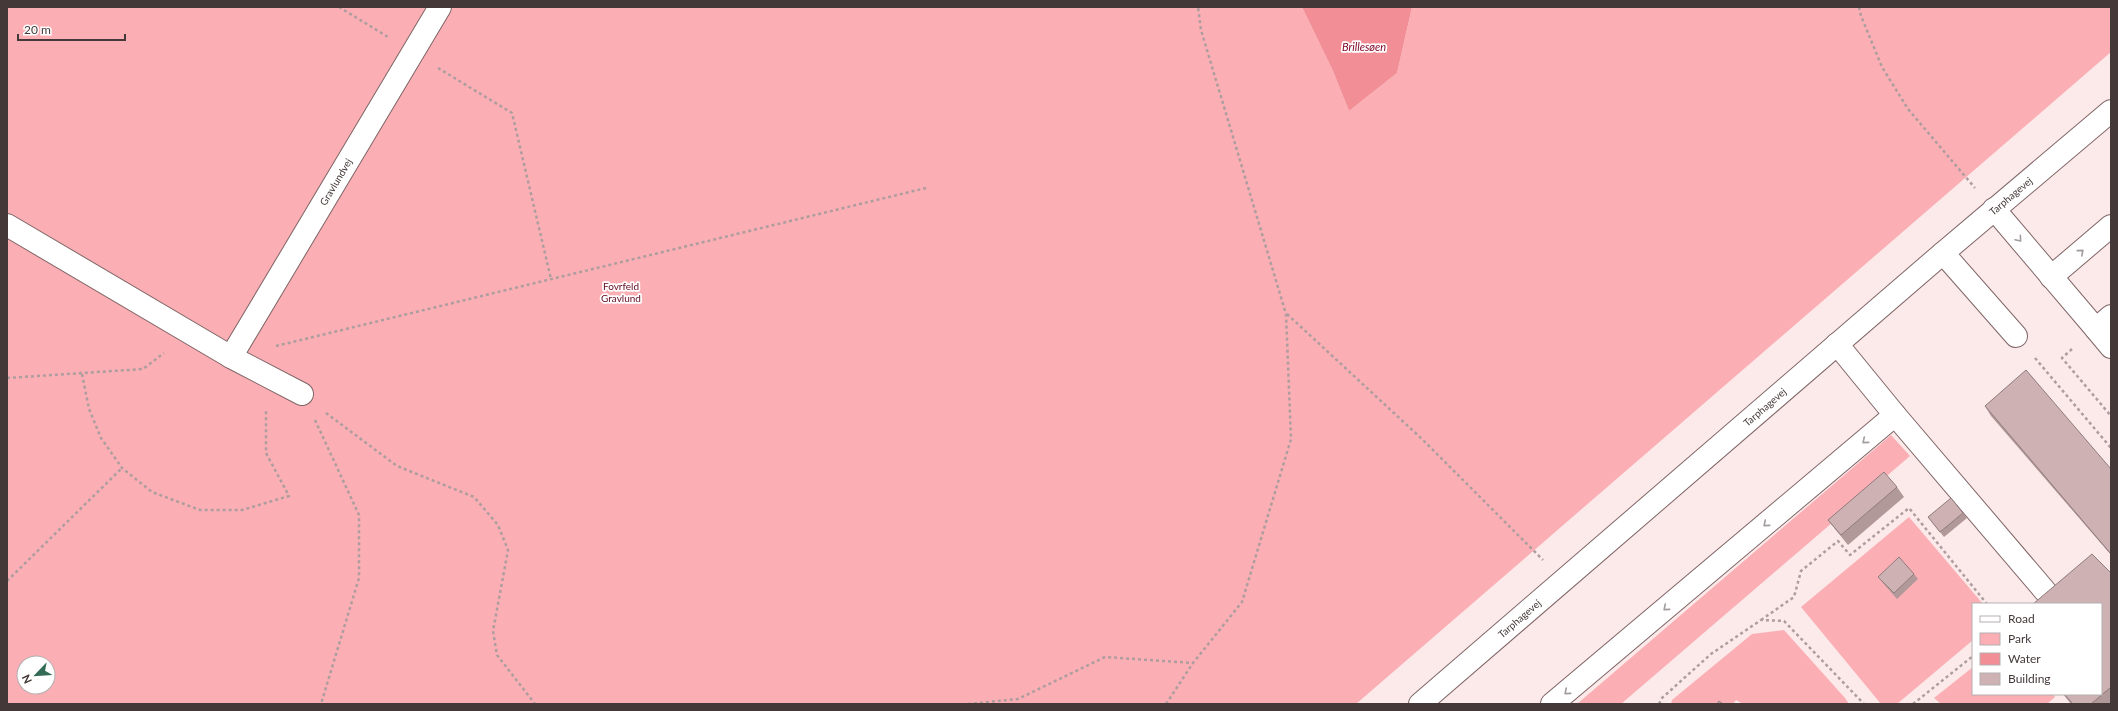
<svg xmlns="http://www.w3.org/2000/svg" width="2118" height="711" font-family="Lato,sans-serif">
	<style>
		.green { fill: #fbafb4; fill-rule: evenodd }
		.water { fill: #f28e96 }
		.lines { fill: none; stroke-linecap: round; stroke-linejoin: round }
		.minor-casing { stroke: #7f6566; stroke-width: 24 }
		.major-casing { stroke: #7f6566; stroke-width: 24 }
		.path { stroke: #ad9d9e; stroke-width: 2.5; stroke-dasharray: 3 3; stroke-linecap: butt }
		.minor { stroke: #fff; stroke-width: 22 }
		.major { stroke: #fff; stroke-width: 22 }
		.wall { fill: #b19899 }
		.building { fill: #ceb1b2; stroke: #907c7d }
		.oneway { stroke: #a29c9c }
		.labels { text-anchor: middle; dominant-baseline: central; stroke-width: 3.5; stroke-linejoin: round; paint-order: stroke }
		.street-label { font-size: 10px; fill: #443838; stroke: #fff }
		.park-label { font-size: 10px; fill: #63091f; stroke: #fff }
		.water-label { font-size: 11px; font-style: italic; fill: #840a2a; stroke: #fff }
	</style>
	<rect width="100%" height="100%" fill="#fce9ea"/>
	<!-- green -->
	<path class="green" d="M7 7H1302L1333 71 1349 111 1397 73 1412 7H2111V52L1356 704H7ZM24 663H48V687H24Z
		M1891 435 1910 456 1621 704H1577Z
		M1909 517 1983 604H1973V640L1897 704H1881L1801 607Z
		M1784 630 1845 698 1849 704H1743L1736 700 1733 704H1671L1672 700 1752 634Z
		M1973 667V694H2053L2055 697 2047 704H1941L1934 698Z"/>
	<!-- water -->
	<path class="water" d="M1302 7H1412L1397 73 1349 111 1333 71Z"/>
	<g class="lines">
		<!-- minor casing -->
		<g class="minor-casing">
			<g id="minor">
				<path d="M1994 209 2096 329 2111 316"/>
				<path d="M7 225 231 357 302 394"/>
				<path d="M1943 253 2016 336"/>
				<path d="M2051 277 2111 226"/>
				<path d="M2096 329 2111 347"/>
				<path d="M1837 344 1895 415 2045 591"/>
				<path id="s1" d="M231 357 440 7"/>
				<path d="M1552 704 1895 415"/>
			</g>
		</g>
		<!-- major casing -->
		<g class="major-casing">
			<g id="major">
				<path id="s2" d="M1420 704 1943 253 2111 111"/>
			</g>
		</g>
		<!-- path -->
		<path class="path" d="M339 7 388 37
			M1859 7 1861 16 1882 67 1908 109 1975 188
			M438 68 512 113 551 279
			M1287 314 1422 439 1543 560
			M276 346 926 188
			M2072 349 2062 358 2111 416
			M2035 358 2111 448
			M82 374 89 409 101 438 122 468 152 492 200 510H242L289 496 266 453V410
			M7 378 143 369 164 353
			M326 413 397 466 474 497 498 525 508 550 493 631 497 655 535 704
			M315 420 359 515V578L321 704
			M7 581 122 468
			M1761 620 1794 597 1801 571 1838 541 1850 555 1909 508 1987 604
			M968 704 1018 699 1105 657 1193 663
			M1166 704 1193 663 1242 602 1291 439 1286 314 1201 30 1198 7
			M1659 704 1662 698 1711 654 1761 620 1784 621 1864 704
			M1913 704 1973 656"/>
		<!-- minor -->
		<use href="#minor" class="minor"/>
		<!-- major -->
		<use href="#major" class="major"/>
	</g>
	<!-- wall -->
	<path class="wall" d="M1985 406 2111 469V555L1991 416Z
		M1897 487 1904 497 1848 545 1835 529 1828 520Z
		M1963 513 1967 518 1944 537 1928 517Z
		M2111 573V703L2109 704H2071L2063 694H2101Z
		M1914 574 1918 579 1897 599 1882 582 1878 577Z"/>
	<!-- building -->
	<path class="building" d="M2026 370 2111 469V554L1985 406Z
		M1884 472 1897 487 1841 535 1828 520Z
		M1951 498 1963 513 1940 532 1928 517Z
		M2092 554 2111 573V687L2091 704H2073L2064 694H2101V604H2033Z
		M1899 557 1914 574 1894 593 1878 577Z
		M1719 701 1723 704H1717Z"/>
	<!-- one-way arrows -->
	<defs><path id="oneway-chevron" d="M-2-3.5L2.5 0L-2 3.5" fill="none" stroke-width="1.6" stroke-linecap="round" stroke-linejoin="round"/></defs>
	<g class="oneway">
		<use href="#oneway-chevron" transform="translate(2019 239) rotate(50)"/>
		<use href="#oneway-chevron" transform="translate(2081 252) rotate(-41)"/>
		<use href="#oneway-chevron" transform="translate(1865 441) rotate(140)"/>
		<use href="#oneway-chevron" transform="translate(1766 524) rotate(140)"/>
		<use href="#oneway-chevron" transform="translate(1666 608) rotate(140)"/>
		<use href="#oneway-chevron" transform="translate(1567 692) rotate(140)"/>
	</g>
	<g class="labels">
		<!-- street labels -->
		<g class="street-label">
			<text stroke="none"><textPath href="#s1" startOffset="204">Gravlundvej</textPath></text>
			<text stroke="none"><textPath href="#s2" startOffset="779">Tarphagevej</textPath></text>
			<text stroke="none"><textPath href="#s2" startOffset="455">Tarphagevej</textPath></text>
			<text stroke="none"><textPath href="#s2" startOffset="131">Tarphagevej</textPath></text>
		</g>
		<!-- park labels -->
		<g class="park-label">
			<text x="621" y="286">Fovrfeld<tspan x="621" dy="12">Gravlund</tspan></text>
		</g>
		<!-- water labels -->
		<g class="water-label">
			<text x="1364" y="46">Brillesøen</text>
		</g>
	</g>
	<!-- border -->
	<rect width="2118" height="711" fill="none" stroke="#443838" stroke-width="16"/>
	<!-- legend -->
	<rect x="1972" y="603" width="130" height="92" fill="#ffffff" stroke="#b4afaf"/>
	<rect x="1980" y="616" width="20" height="6" fill="#ffffff" stroke="#b4afaf"/>
	<text x="2008" y="623" font-size="12" fill="#443838">Road</text>
	<rect x="1980" y="633" width="20" height="12" fill="#fbafb4" stroke="#b4afaf"/>
	<text x="2008" y="643" font-size="12" fill="#443838">Park</text>
	<rect x="1980" y="653" width="20" height="12" fill="#f28e96" stroke="#b4afaf"/>
	<text x="2008" y="663" font-size="12" fill="#443838">Water</text>
	<rect x="1980" y="673" width="20" height="12" fill="#ceb1b2" stroke="#b4afaf"/>
	<text x="2008" y="683" font-size="12" fill="#443838">Building</text>
	<!-- north arrow -->
	<g transform="translate(36 675) rotate(245)"><circle r="19" fill="#ffffff" stroke="#b4afaf"/>
	<path d="M0-3L7 15L0 10L-7 15Z" fill="#326c55"/>
	<text y="-6" font-size="11" font-weight="bold" text-anchor="middle" fill="#443838">N</text>
	</g>
	<!-- scale -->
	<path d="M18 34v6h107v-6" fill="none" stroke="#443838" stroke-width="2"/>
	<text x="24" y="34" font-size="12" fill="#443838" stroke="#ffffff" stroke-width="3" paint-order="stroke">20 m</text>
</svg>
